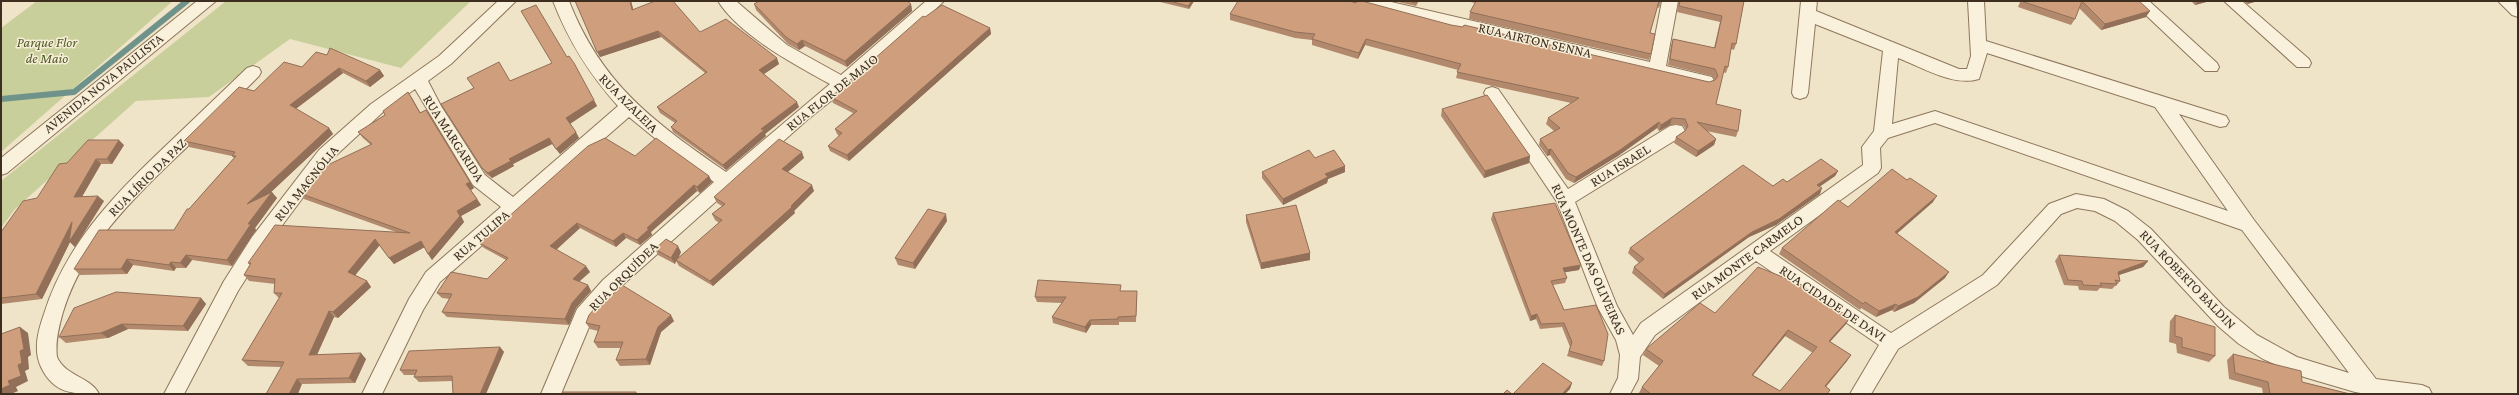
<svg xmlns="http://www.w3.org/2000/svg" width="2519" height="395" font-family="'Crimson Pro',serif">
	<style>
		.green { fill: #c9cf9b }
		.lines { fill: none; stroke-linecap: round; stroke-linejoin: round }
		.stream { stroke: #6f938a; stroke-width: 6 }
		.street-casing { stroke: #8d765c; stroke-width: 2 }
		.street { fill: #faf1dc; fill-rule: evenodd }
		.wall { fill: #b2896c; fill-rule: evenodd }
		.shaded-wall { fill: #916f58 }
		.building { fill: #cf9f7d; stroke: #916f58; fill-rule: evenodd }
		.labels { text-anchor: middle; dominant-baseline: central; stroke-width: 3; stroke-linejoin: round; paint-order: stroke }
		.street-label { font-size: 14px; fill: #3d2e20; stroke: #f7eed8 }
		.park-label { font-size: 14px; font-style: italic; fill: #4d5a26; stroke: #f7eed8 }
	</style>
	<rect width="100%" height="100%" fill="#f0e4c8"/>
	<!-- green -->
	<path class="green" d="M37 1H173L1 152V28Z
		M226 1H471L401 68 290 39 209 97 136 101 15 209 1 228V181Z"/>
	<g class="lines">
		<!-- stream -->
		<path class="stream" d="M1 99 74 92 187 1"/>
		<!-- street casing -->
		<g class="street-casing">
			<path id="street" d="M197 1H216L7 173 1 175V158Z
				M498 1H516L451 64 428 81 441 106 485 175 513 197 618 106C589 74 569 42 553 1H569C602 85 654 122 726 172L830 84C795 65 739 35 718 1H736L787 45 841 75 926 1H944L876 65 807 120 617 290 592 320 561 394H541L577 309 603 280 714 182 668 149 629 117 440 282 423 310 382 394H362L409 299 426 272 501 207 473 185 415 89 383 112 331 160 266 247 238 291 184 394H164L224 281 252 237 319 150 371 104 439 56Z
				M1355 1H1387L1650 62 1662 1H1678L1666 66 1712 77 1714 81 1712 85 1706 87 1363 6 1357 5Z
				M1801 1H1817L1816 11 1959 69H1967L1971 56 1968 1H1984L1986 41 2226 116 2229 121 2226 126 2220 127 2179 114 2254 220 2376 379 2422 385 2429 388 2432 394H2366L2355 392 2304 377 2263 359 2239 344 2218 326 2138 240 2115 221 2095 211 2077 208 2061 214 1997 285 1898 349 1871 394H1850L1879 345 1756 261 1655 335 1640 357 1638 379 1630 394H1610L1618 378 1620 355 1616 340 1598 308 1557 202 1484 93 1486 89 1492 87 1498 89 1568 189 1670 126 1676 125 1682 126 1685 131 1682 136 1575 202 1617 306 1633 335 1641 323 1863 165 1862 147 1874 131 1883 51 1815 24 1808 93 1806 97 1800 99 1794 97 1792 93ZM1987 53 2155 107 2228 211 1935 111 1892 124 1898 58C1922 67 1953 87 1979 79ZM1935 123 2242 230 2349 373 2297 357 2257 335 2224 307 2151 229 2128 211 2104 199 2076 194 2049 204 1983 275 1891 333 1770 251 1878 173 1881 168 1880 148 1888 138Z
				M2131 1H2149L2217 63 2219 67 2217 71H2205Z
				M2224 1H2242L2309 59 2311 63 2309 67H2297Z
				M2498 1H2516L2518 17 2512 15Z
				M253 66 259 68 261 72 259 76C235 100 211 123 187 147 137 195 84 243 63 312 59 326 55 342 57 357 65 376 91 377 99 394 73 394 54 394 41 367 33 350 38 331 44 314 67 240 120 189 175 137 199 114 223 91 247 68Z"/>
		</g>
		<!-- street -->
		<use href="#street" class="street"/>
	</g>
	<!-- wall -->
	<path class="wall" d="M575 1H631L633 9 700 32 779 64 764 74 799 107 765 134 766 136 726 170 673 132 671 127 675 123 660 113 657 107 705 73 661 37 600 57Z
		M1156 1H1194L1189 9Z
		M1394 1H1419L1416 6Z
		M1466 1H1661L1659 8 1657 7 1650 33 1651 54 1649 60 1469 19 1470 12 1475 3Z
		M1678 1H1744L1736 44 1734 50 1731 49 1728 67 1726 73 1723 72 1716 104 1738 131 1736 137 1706 131 1716 139 1714 145 1696 157 1674 143 1676 137 1686 130 1683 125H1670L1659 131 1657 128 1618 156 1574 183 1566 179 1550 155 1547 156 1539 145 1540 139 1554 131 1546 124 1548 118 1571 103 1456 78 1458 70 1365 45 1358 59 1312 45V40L1295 38 1230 20V14L1451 25 1709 82 1715 80 1712 76 1668 65 1671 45 1673 39 1714 48 1720 22 1677 12Z
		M2016 1H2139L2146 17 2101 30 2079 8 2075 19 2071 25 2018 7 2020 2Z
		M2191 1H2210L2195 5Z
		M2243 1H2258L2247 4Z
		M754 4H911L912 11 847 67 805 46 799 50 788 44 756 10Z
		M925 17 990 28 991 34 849 161 830 151 828 146 839 136 837 134 835 129 853 113 833 103 831 97Z
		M316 52 380 70 384 76 370 87 343 73 296 109 329 128 333 134 270 193 277 198 255 228 256 230 232 266 192 260 186 268H176L174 271 133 265 127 274 80 275 74 269 174 230 189 209 234 158 232 156 189 147 184 141 254 91 302 67Z
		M567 57 597 106 570 123 579 138 560 154 552 144 513 164 514 166 492 178 486 174 441 104 474 88 467 78 510 81Z
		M412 98 420 113 426 110 430 116 474 188 471 190 481 205 461 216 464 222 432 260 424 247 394 264 379 245 355 275 367 281 371 287 338 318 334 317 317 355 366 359 355 383 302 384 281 367 248 366 242 360 279 298 274 293 275 284 249 281 244 275 250 265 248 263 396 232 304 199 299 193 371 145 363 138 358 132Z
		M1442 109 1530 156 1529 163 1484 178 1441 116Z
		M124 145 112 164H101L82 196 104 201 75 247 70 242 42 299 1 304V232L37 198 67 163Z
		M635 156 709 176 712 182 700 193 697 191 651 232 652 235 640 245 626 238 616 247 580 228 556 249 590 272 579 282 588 285 591 291 576 308 569 325 447 317 442 312 450 299 442 298 437 293 487 279 506 260 484 248 479 243Z
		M804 158 788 172 814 191 794 211 795 213 713 286 679 266 676 261 675 264 658 255 655 249 681 252 678 258 719 223 715 220 712 214 722 206 717 203 714 197Z
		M1315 158 1345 166V172L1328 179 1327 183 1283 205 1262 178V172Z
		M1838 171 1835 176 1820 186V194L1776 225 1749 237 1663 299 1632 273 1634 267 1639 263 1628 253 1630 248 1773 186 1787 182Z
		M1933 202 1897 233 1945 278 1914 303 1894 312 1892 310 1876 317 1861 308 1860 310 1779 254 1782 248 1848 207Z
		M1493 213 1579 270 1564 272 1567 278 1565 283 1553 285 1564 310 1604 361 1602 366 1567 356 1570 347 1562 327 1540 329 1536 319 1530 321 1491 219Z
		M1246 215 1310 253V260L1261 269 1246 222Z
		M947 221 915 269 898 265 895 258Z
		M2059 255 2148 261 2143 267 2119 275 2120 281 2116 286H2115L2112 289 2100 288 2097 291 2079 290 2078 286 2064 285 2055 261Z
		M1121 291 1137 296 1136 322H1119V325H1091L1086 333 1053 323 1052 317 1062 303 1037 302 1035 297Z
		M201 298 206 304 188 331 128 329 108 338 66 343 59 337Z
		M1715 313 1846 324 1830 342 1851 355 1847 361 1826 387 1827 394H1641L1639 393 1642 387 1659 366 1643 355 1646 349ZM1785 336 1813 353 1780 391 1753 375Z
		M2175 315 2215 356 2209 362 2177 353 2176 344 2169 342 2170 321Z
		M674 321 661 332 650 365 620 366 616 360 621 348H598L594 342 598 331 590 329 586 323Z
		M500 347 504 352 453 381 419 382 414 377 415 375H404L400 370Z
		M2233 354 2302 382 2350 394H2263L2262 388 2229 379 2227 360Z"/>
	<!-- shaded-wall -->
	<path class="shaded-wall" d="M630 1H631L635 16 632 10Z
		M1192 1H1194L1189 9 1188 6Z
		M2198 1H2210L2195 5Z
		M2249 1H2258L2247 4Z
		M911 4 912 11 847 67 845 61Z
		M2150 11 2146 17 2101 30 2105 24Z
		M990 28 991 34 849 161 847 155Z
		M658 31 661 37 600 57 597 52Z
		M1366 39 1365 45 1358 59 1359 53Z
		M802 40 805 46 799 50 797 44Z
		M777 58 779 64 761 76 759 70Z
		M339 68 343 73 294 110 290 105Z
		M380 70 384 76 370 87 366 81Z
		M408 92 412 98 424 119 420 113Z
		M594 100 597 106 570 124 566 118Z
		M797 102 799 107 765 134 766 136 726 170 723 165 761 129Z
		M426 110 430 116 474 188 471 190 466 184Z
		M1672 118 1670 125 1659 131 1661 125Z
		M1659 122 1657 128 1618 156 1574 183 1576 177Z
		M329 128 333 134 252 210 247 204Z
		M576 132 579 138 560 154 556 149Z
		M549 138 552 144 513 164 509 159Z
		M1716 139 1714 145 1696 157 1698 151Z
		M119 140 124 145 112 164 107 159Z
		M1551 149 1550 155 1547 156 1548 150Z
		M802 152 804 158 784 175 782 169Z
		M1530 156 1529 163 1484 178 1485 171Z
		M96 159 101 164 79 202 74 197Z
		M511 161 514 166 492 178 488 173Z
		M1345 166V172L1328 179 1327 183 1283 205V199L1325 174Z
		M1838 171 1835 176 1815 190 1817 185Z
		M709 176 712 182 700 193 697 187Z
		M694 185 697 191 651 232 652 235 640 245 637 240 647 228Z
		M812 185 814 191 794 211 795 213 713 286 710 281 791 206Z
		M1822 188 1820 194 1776 225 1749 237 1663 299 1665 294 1752 232Z
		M272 192 277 198 255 228 256 230 232 266 227 260 248 224Z
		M98 196 104 201 75 247 70 242 42 299 36 294 72 222Z
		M1937 196 1933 202 1892 238 1895 232Z
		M477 199 481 205 461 216 464 222 432 260 428 254 457 211Z
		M946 214 947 221 915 269 913 263Z
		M577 223 580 228 554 252 550 246Z
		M623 233 626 238 616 247 613 241Z
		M375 239 380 245 353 278 348 272Z
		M421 241 425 247 394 264 389 258Z
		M678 246 681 252 677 261 676 260V261L675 264 671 258Z
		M1310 253V260L1261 269V263Z
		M186 255 192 260 186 268 180 263Z
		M127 259 133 265 127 274 121 269Z
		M2148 261 2143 267 2113 277 2118 272Z
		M171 262 176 268 174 271 169 265Z
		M1581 265 1579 270 1561 273 1563 268Z
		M586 266 590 272 576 284 573 279Z
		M1949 272 1945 278 1914 303 1894 312 1898 306Z
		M367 281 371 287 338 318 333 312Z
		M588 285 591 291 576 308 569 325 565 319 572 303Z
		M201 298 206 304 188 331 183 326Z
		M1896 304 1892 310 1876 317 1879 311Z
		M329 311 334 317 314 361 309 355Z
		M1537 314 1536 319 1530 321 1531 316Z
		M671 315 674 321 661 332 650 365 646 359 658 327Z
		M1850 318 1846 324 1825 347 1829 341Z
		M1090 320 1091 325 1086 333 1085 327Z
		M122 324 128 329 108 338 101 333Z
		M20 327 28 333 31 355 28 357 29 369 25 371 28 381 16 387 18 391 11 394H1V389L8 381 18 365Z
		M1788 330 1785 336 1749 380 1752 375Z
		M500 347 504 352 486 394H480Z
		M361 353 366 359 355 383 349 378Z
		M1851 355 1847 361 1821 392 1825 386Z
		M297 379 302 384 298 394H289Z
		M1572 383 1570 389 1565 394H1562Z"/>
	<!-- building -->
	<path class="building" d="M575 1H630L632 10 655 1H673L700 32 726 19 777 58 759 70 797 102 761 129 764 130 723 165 671 127 677 121 657 107 707 72 658 31 597 52Z
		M759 1H907L911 4 845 61 802 40 797 44 786 37 754 4Z
		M1170 1H1192L1188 6Z
		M1238 1H1349L1356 3 1357 1H1362L1451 25 1463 27 1464 25 1709 82 1715 80 1718 76 1715 69 1670 59 1673 39 1715 48 1722 16 1679 6 1680 1H1744L1736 44 1732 43 1728 67 1725 66 1716 104 1741 110 1738 131 1697 122 1716 139 1698 151 1676 137 1685 131 1688 126 1685 119 1672 118 1661 125 1659 122 1620 150 1576 177 1568 173 1551 149 1548 150 1540 139 1560 128 1548 118 1579 98 1457 72 1461 64 1366 39 1359 53 1312 39 1315 34 1295 32 1230 14Z
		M1409 1H1417L1416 3Z
		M1476 1H1661V2L1659 1 1650 33 1655 34 1651 54 1470 12Z
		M2021 1H2082L2075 19Z
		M2082 1H2139L2150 11 2105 24Z
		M536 5 567 57 569 56 574 63 594 100 566 118 576 132 556 149 549 138 509 159 511 161 488 173 482 168 441 104 474 88 467 78 499 62 510 81 552 63 521 11Z
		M942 5 990 28 847 155 828 146 842 133 835 129 857 111 831 97 923 16 925 17Z
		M330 48 380 70 366 81 339 68 290 105 329 128 247 204 272 192 248 224H251L227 260 186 255 180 263 171 262 169 265 127 259 121 269H74L99 230H174L187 209H189L236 156H232L235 152 184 141 239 87 254 91 284 62 302 67 316 52 327 55Z
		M408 92 420 113 426 110 470 182 466 184 477 199 457 211 460 216 428 254 421 241 389 258 375 239 348 272 367 281 333 312 329 311 309 355 361 353 349 378 297 379 289 394H266L284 362 242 360 282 293H274L275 279 244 275 251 263H248L275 225 410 233 299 193 315 171 372 144 358 132 385 115 383 111Z
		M1487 95 1530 156 1485 171 1442 109Z
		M605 138 635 156 656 138 709 176 697 187 694 185 647 228 649 229 637 240 623 233 613 241 577 223 550 246 586 266 573 279 588 285 572 303 565 319 442 312 452 294 437 293 451 272 487 279 508 258 479 243 588 146Z
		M779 139 802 152 782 169 812 185 791 206 792 207 710 281 676 260 722 220 712 214 725 204 714 197Z
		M88 140H119L107 159H96L74 197 98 196 69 242 72 222 36 294 1 298V232L23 201 37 198 59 164 67 163Z
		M1309 150 1315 158 1334 150 1345 166 1325 174 1328 177 1283 199 1262 172Z
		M1821 159 1838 171 1817 185 1822 188 1779 219 1752 232 1665 294 1634 267 1644 259 1630 248 1743 165 1773 186 1783 179 1787 182Z
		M1892 169 1907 180 1910 178 1937 196 1895 232 1949 272 1918 297 1898 306 1896 304 1879 311 1865 302 1863 304 1782 248 1838 200 1848 207Z
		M1555 203 1581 265 1563 268 1567 278 1551 281 1564 310 1596 305 1608 334 1604 361 1569 351 1572 342 1564 323 1541 324 1537 314 1531 316 1493 213Z
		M1296 205 1310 253 1261 263 1246 215Z
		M928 209 946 214 913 263 895 258Z
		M666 239 678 246 671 258 655 249Z
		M2059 255 2148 261 2118 272 2120 281 2115 280 2117 284 2100 283 2102 286 2083 285 2082 281 2068 280Z
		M1758 267 1800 284 1850 318 1829 341 1851 355 1825 386 1830 390 1827 394H1651L1642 387 1663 361 1646 349 1700 303 1715 313ZM1788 330 1817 347 1780 391 1752 375Z
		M1038 280 1121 285 1120 291H1137L1136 316 1118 317V319L1090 320 1085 327 1052 317 1066 297H1035Z
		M622 285 671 315 658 327 646 359 616 360 623 342H594L600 326 586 323 589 315 608 293 612 295Z
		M116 292 201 298 183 326 122 324 101 333 59 337 74 308Z
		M2175 315 2215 327V356L2182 347V338L2175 336Z
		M20 327 24 349 20 351 22 363 18 365 21 376 8 381 10 385 1 389V334Z
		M500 347 480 394H453L452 376 414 377 417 370H400L409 351Z
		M2233 354 2301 371 2302 382 2350 394H2270L2268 382 2235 373Z
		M1543 363 1572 383 1563 393 1564 394H1513Z
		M1507 390 1512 394H1503Z
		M563 392H636V394H562Z"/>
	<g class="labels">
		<!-- street labels -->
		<g class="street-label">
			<text transform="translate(1535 40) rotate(13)">RUA AIRTON SENNA</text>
			<text transform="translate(103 83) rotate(-39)">AVENIDA NOVA PAULISTA</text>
			<text transform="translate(832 92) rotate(-39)">RUA FLOR DE MAIO</text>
			<text transform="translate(629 103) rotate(45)">RUA AZALEIA</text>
			<text transform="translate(454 138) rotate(57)">RUA MARGARIDA</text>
			<text transform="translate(1620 165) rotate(-32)">RUA ISRAEL</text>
			<text transform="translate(147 177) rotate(-45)">RUA LÍRIO DA PAZ</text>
			<text transform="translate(306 183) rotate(-51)">RUA MAGNÓLIA</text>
			<text transform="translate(481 235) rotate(-41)">RUA TULIPA</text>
			<text transform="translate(1747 257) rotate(-36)">RUA MONTE CARMELO</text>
			<text transform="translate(1589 259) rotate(66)">RUA MONTE DAS OLIVEIRAS</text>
			<text transform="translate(623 276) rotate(-45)">RUA ORQUÍDEA</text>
			<text transform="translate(2188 279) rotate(46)">RUA ROBERTO BALDIN</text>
			<text transform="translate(1833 303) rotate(34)">RUA CIDADE DE DAVI</text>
		</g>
		<!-- park labels -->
		<g class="park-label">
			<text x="47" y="42">Parque Flor<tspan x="47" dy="16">de Maio</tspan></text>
		</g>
	</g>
	<!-- border -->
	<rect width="2519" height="395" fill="none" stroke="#3d2e20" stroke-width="4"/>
</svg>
